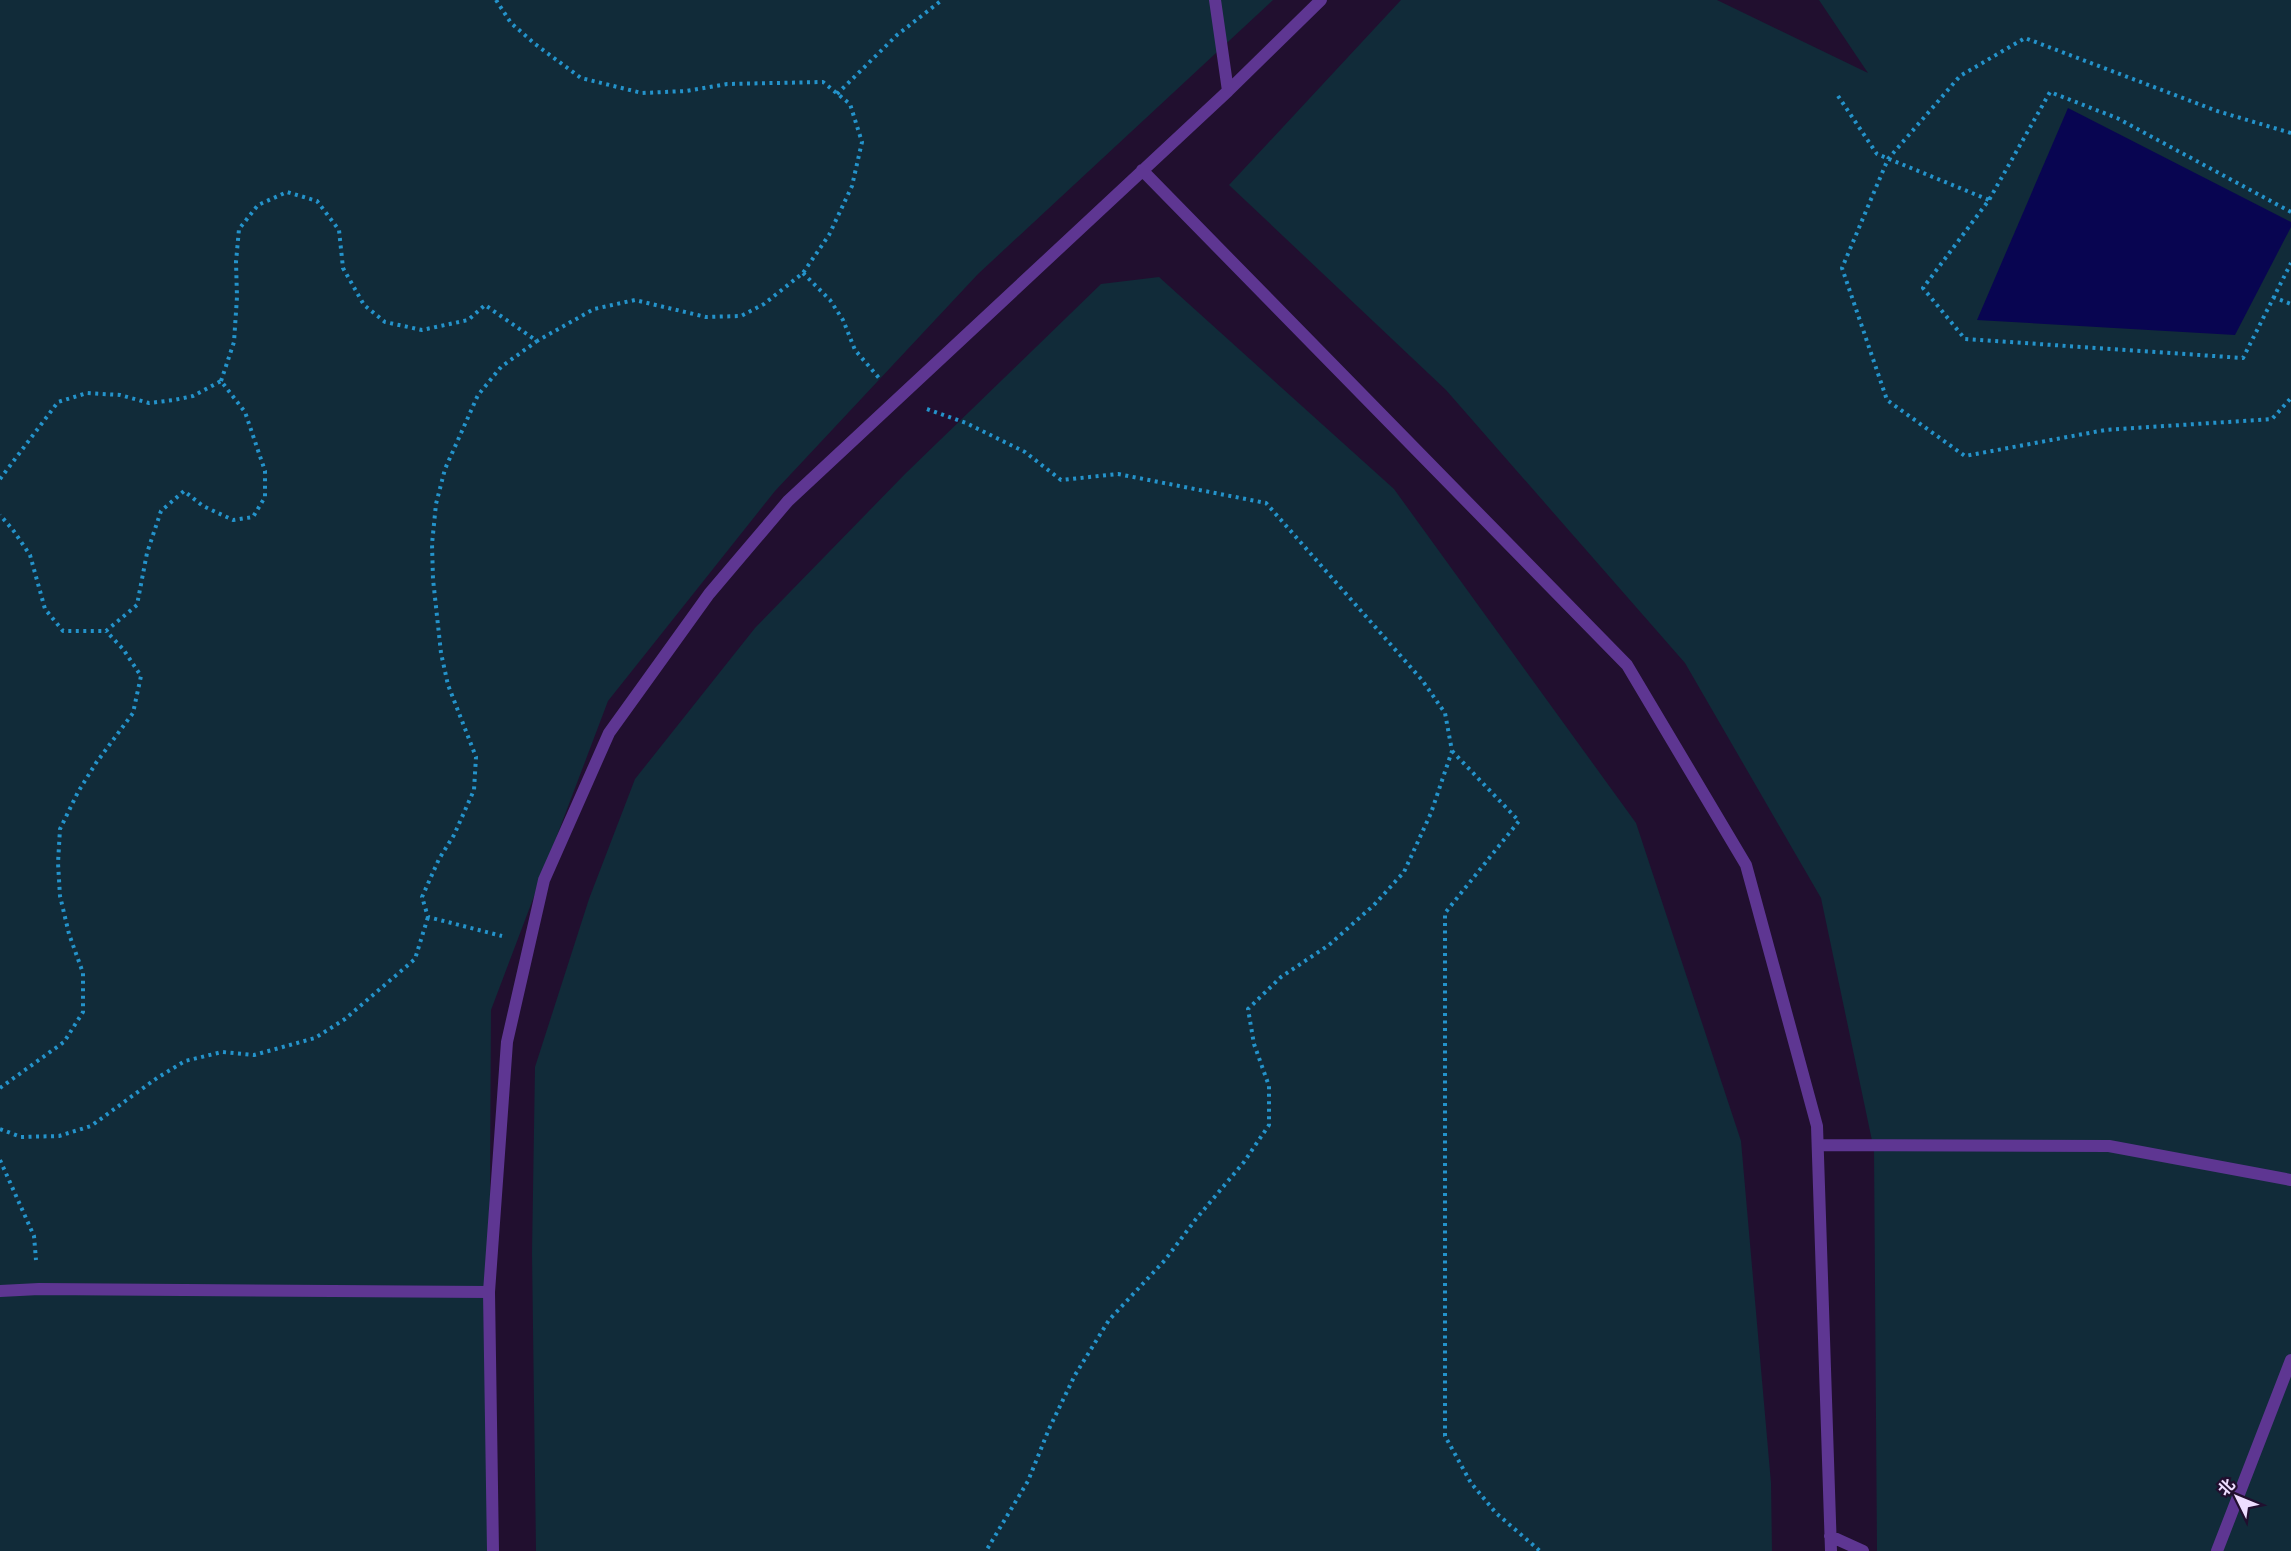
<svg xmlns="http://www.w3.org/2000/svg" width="2291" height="1551" font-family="Karla,'Noto Sans SC',sans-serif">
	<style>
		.green { fill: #112b39 }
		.water { fill: #080551 }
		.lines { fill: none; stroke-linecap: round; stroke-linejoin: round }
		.path { stroke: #2493cb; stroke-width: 4; stroke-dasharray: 3 4.5; stroke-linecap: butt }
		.service { stroke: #5e3692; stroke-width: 12 }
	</style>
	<rect width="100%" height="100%" fill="#210f2f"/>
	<!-- green -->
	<path class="green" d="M0 0H1273L978 274 775 491 608 701 491 1010 488 1551H0Z
		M1401 0H1717L1868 73 1819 0H2291V1551H1877L1874 1150 1821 898 1685 663 1446 390 1229 185Z
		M1159 277 1394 489 1636 823 1741 1141 1771 1483 1772 1551H536L532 1253 535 1067 589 899 635 779 755 628 905 474 1101 284Z"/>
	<!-- water -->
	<path class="water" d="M2068 108 2291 222V227L2235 335 1977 320Z"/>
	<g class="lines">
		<!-- path -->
		<path class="path" d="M496 0 511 23 535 44 581 78 642 93 686 91 727 84 823 82 850 104 862 142 852 186 829 235 803 273 764 304 741 316 706 317 635 300 594 309 537 341
			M837 94 897 35 942 0
			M1838 96 1877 154 1989 200
			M2291 133 2217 111 2025 38 1960 76 1888 159 1842 268 1887 400 1965 456 2105 430 2272 419 2291 398
			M2291 212 2117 118 2050 92 1989 200 1923 288 1965 339 2243 358 2291 263
			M803 273 830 300 843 320 855 350 879 378
			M2273 297 2291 304
			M221 381 234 342 237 297 236 262 239 229 258 205 287 192 317 201 339 230 343 268 364 305 385 322 422 330 468 320 485 305 537 341 501 367 478 395 445 469 436 504 432 544 433 579 441 653 448 685 476 757 474 790 454 835 439 859 422 897 428 917 502 936
			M927 409 966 423 1025 452 1061 480 1118 474 1266 503 1422 680 1445 713 1452 751 1431 813 1404 872 1374 905 1329 945 1281 977 1248 1009 1254 1044 1269 1086V1125L1244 1162 1196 1219 1165 1260 1109 1320 1075 1375 1049 1429 1028 1481 986 1551
			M0 479 58 402 87 393 120 395 149 403 174 400 193 396 221 381 245 412 265 471V497L253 517 233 520 203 506 184 491 161 511 147 553 137 605 106 631H63L45 609 30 555 13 530 0 515
			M1452 751 1519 821 1445 913V1436L1471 1483 1496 1513 1540 1551
			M0 1088 64 1042 83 1012V973L69 934 60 896 58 863 60 829 78 792 96 763 133 713 141 676 123 649 106 631
			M0 1129 21 1137 59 1136 91 1126 157 1078 185 1061 222 1052 254 1055 315 1038 345 1019 415 959 428 917
			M0 1160 34 1236 36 1260"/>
		<!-- service -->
		<path class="service" d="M1215 0 1228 91
			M1142 170 1627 665 1746 865 1817 1126 1831 1551
			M1818 1145 2109 1146 2291 1180
			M0 1291 39 1289 489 1292
			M1830 1536 1863 1551
			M493 1551 489 1292 507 1042 544 880 609 733 709 594 788 501 1228 91 1321 0
			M2217 1551 2291 1360"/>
	</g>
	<!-- north arrow -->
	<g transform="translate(2237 1497) rotate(313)" stroke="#210f2f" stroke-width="4.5" paint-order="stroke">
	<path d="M0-4.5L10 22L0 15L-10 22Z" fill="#eeddff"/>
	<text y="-9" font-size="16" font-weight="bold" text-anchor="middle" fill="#eeddff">北</text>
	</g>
</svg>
